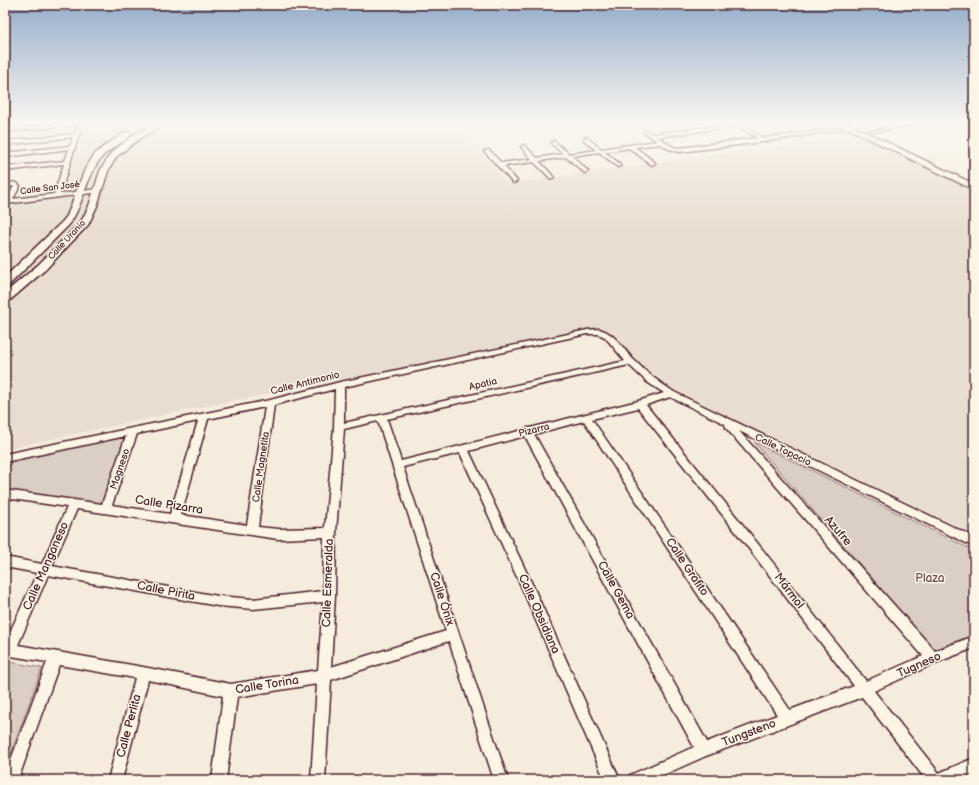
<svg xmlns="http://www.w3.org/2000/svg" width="979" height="785" font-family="'Balsamiq Sans',sans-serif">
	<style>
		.built { fill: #e8ddd0 }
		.green { fill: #dbcec4; stroke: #927678 }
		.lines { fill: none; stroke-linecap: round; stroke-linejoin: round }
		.street-casing { stroke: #4a1f2b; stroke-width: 3 }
		.secondary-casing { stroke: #4a1f2b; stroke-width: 3 }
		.primary-casing { stroke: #4a1f2b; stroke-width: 3 }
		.street { fill: #fcf5e5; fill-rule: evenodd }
		.secondary { fill: #fcf5e5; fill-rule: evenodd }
		.primary { fill: #fcf5e5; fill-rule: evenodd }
		.labels { text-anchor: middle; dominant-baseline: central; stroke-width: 3; stroke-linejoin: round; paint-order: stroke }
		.far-street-label { font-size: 9px; fill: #4a1f2b; stroke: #fcf5e5 }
		.street-label { font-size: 10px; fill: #4a1f2b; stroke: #fcf5e5 }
		.near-street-label { font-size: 12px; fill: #4a1f2b; stroke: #fcf5e5 }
		.near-park-label { font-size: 12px; fill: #6e4b51; stroke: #fcf5e5 }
	</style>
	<rect width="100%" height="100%" fill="#f5ecde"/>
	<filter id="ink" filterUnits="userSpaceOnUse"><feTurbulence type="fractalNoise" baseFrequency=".025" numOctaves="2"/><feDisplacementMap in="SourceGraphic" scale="8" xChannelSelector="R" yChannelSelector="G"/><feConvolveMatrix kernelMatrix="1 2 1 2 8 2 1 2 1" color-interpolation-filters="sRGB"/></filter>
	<g filter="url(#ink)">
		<!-- built -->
		<path class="built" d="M87 122H454L508 184 700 156 864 136 974 190V534L673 390 598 329 187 410 5 449V201L63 193Z"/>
		<!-- green -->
		<path class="green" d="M133 431 106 508 5 494V458Z
			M754 442 974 551V634L934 650Z
			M5 661 42 668 5 770Z"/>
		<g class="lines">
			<!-- street casing -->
			<g class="street-casing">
				<path id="street" d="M72 122 83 123 60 194 98 189 100 190V192L5 204V200H7L14 186H5V182L17 183 20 186 13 199 54 194 64 164 5 171V167L65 161 69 149 5 157V153L70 146 73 137 5 145V141L75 134 78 125 5 132V130Z
					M745 122H761L742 126 763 138 849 127 851 128 763 142 680 152 669 149 661 144 635 147 654 162 655 163 652 165 629 148 605 152 620 164V166L618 167 599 152 572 156 587 170 588 171 585 173 566 157 539 161 554 177 551 179 534 162 504 166 517 181 514 183 512 182 484 151 489 150 501 163 532 159 521 147 524 145 537 158 563 154 552 144 551 143 554 141 569 154 596 150 584 140V138L586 137 601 149 657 141 644 132V131L646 130 654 134ZM737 126 757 138 680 148 673 147 658 137Z
					M916 122H930L870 132 868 131Z
					M599 329C616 333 623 350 635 361 647 373 660 383 674 392L974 537V547L739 431 935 651 974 636V648L938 662 874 691 939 773 974 758V773L958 780H926L862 697 706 756 652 780H628L630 775 694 747 525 436 469 451 533 586 620 780H605L521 586 460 453 403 467 508 780H494L449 641 331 680 325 780H311L317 684 237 697 226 780H212L223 696 148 680 122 780H108L135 678 59 665 18 780H5V776L47 662 5 655V643L37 573 5 567V557L42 564 67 507 5 498V490L102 504 126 436 5 462V454L270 400 340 382 587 330ZM587 334H598L605 337 625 361 344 423V387ZM629 365 647 382 664 393 638 401 530 428H527L523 430 401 461 387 419ZM335 389 334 427 325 528 278 529 258 527 274 405ZM670 397 725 424 726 428 923 656 866 681 751 535 646 405ZM265 407 247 525 181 515 208 419ZM638 408 743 541 854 686 790 710 592 419ZM198 421 170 514 112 505 137 434ZM378 421 446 631 331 667 335 596 336 532 344 429ZM584 421 777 715 707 742 534 434ZM77 509 278 539 324 537 323 591 253 599 218 596 52 566ZM48 575 218 606 253 609 323 602 318 670 231 684 143 667 18 645Z"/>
			</g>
			<!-- secondary casing -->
			<g class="secondary-casing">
				<path id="secondary" d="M158 122H167L138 140 117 156 108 171 97 206 88 225 46 269 9 301 5 302V293L38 265 81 222 89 206 100 171 111 153 132 136Z
					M125 132H128L132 134C121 145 106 149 98 162 85 181 83 206 69 225L9 285 5 286V277L63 221 67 216 85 169 95 154 106 145Z"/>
			</g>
			<!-- primary casing -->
			<g class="primary-casing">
				<path id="primary" d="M835 122H845L974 184V190Z"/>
			</g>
			<!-- street -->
			<use href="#street" class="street"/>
			<!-- secondary -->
			<use href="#secondary" class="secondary"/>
			<!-- primary -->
			<use href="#primary" class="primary"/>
		</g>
	</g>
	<!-- sky -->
	<linearGradient id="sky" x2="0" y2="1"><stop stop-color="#95adca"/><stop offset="0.53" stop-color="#faf6f0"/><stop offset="1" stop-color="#faf6f0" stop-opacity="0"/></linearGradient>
	<rect width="979" height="232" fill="url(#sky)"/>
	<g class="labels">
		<!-- far-street labels -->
		<g class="far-street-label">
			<text transform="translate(50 188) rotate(-7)">Calle San José</text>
			<text transform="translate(67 240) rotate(-47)">Calle Uranio</text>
		</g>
		<!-- street labels -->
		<g class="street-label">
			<text transform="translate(305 383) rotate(-14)">Calle Antimonio</text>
			<text transform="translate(483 384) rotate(-13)">Apatia</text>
			<text transform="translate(534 430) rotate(-14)">Pizarra</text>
			<text transform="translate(783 450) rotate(26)">Calle Topacio</text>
			<text transform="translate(261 467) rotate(-82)">Calle Magnetita</text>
			<text transform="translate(120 469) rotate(-71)">Magneso</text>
		</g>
		<!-- near-street labels -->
		<g class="near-street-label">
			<text transform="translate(169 505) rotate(9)">Calle Pizarra</text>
			<text transform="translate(838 531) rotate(49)">Azufre</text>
			<text transform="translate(46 566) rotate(-66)">Calle Manganeso</text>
			<text transform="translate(687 567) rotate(56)">Calle Grafito</text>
			<text transform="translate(328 583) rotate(-88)">Calle Esmeralda</text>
			<text transform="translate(616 590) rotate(61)">Calle Gema</text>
			<text transform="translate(166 591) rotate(11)">Calle Pirita</text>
			<text transform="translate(789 591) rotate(53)">Mármol</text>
			<text transform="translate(442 599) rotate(72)">Calle Ónix</text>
			<text transform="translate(539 614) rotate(66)">Calle Obsidiana</text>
			<text transform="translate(919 665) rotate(-24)">Tugneso</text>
			<text transform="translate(267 685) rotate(-9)">Calle Torina</text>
			<text transform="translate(129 726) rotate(-75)">Calle Perlita</text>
			<text transform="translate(749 733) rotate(-21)">Tungsteno</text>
		</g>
		<!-- near-park labels -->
		<g class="near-park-label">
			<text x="930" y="578">Plaza</text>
		</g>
	</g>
	<!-- margin -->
	<rect width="979" height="785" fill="none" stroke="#fcf5e5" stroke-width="20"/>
	<rect x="10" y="10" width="959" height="765" fill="none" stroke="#4a1f2b" stroke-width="1.5" filter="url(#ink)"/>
</svg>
